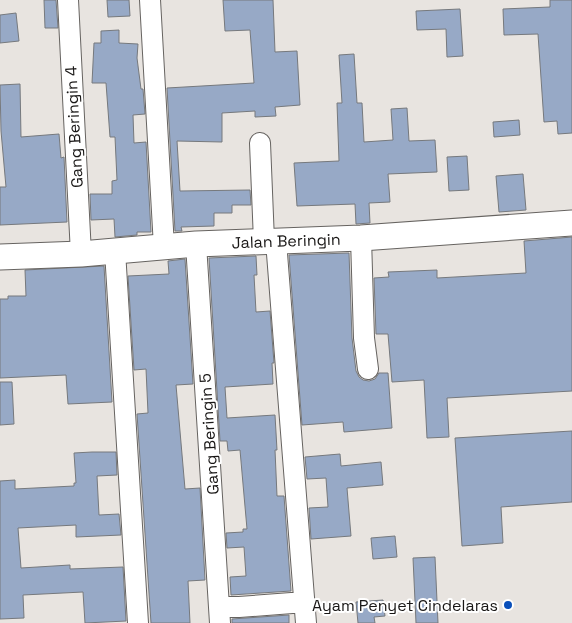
<svg xmlns="http://www.w3.org/2000/svg" width="572" height="623" font-family="'Space Grotesk',sans-serif">
	<style>
		.building { fill: #97a9c6; stroke: #76797d }
		.lines { fill: none; stroke-linecap: round; stroke-linejoin: round }
		.minor-casing { stroke: #666360; stroke-width: 22 }
		.tertiary-casing { stroke: #666360; stroke-width: 27 }
		.minor { stroke: #fff; stroke-width: 20 }
		.tertiary { stroke: #fff; stroke-width: 25 }
		.poi-dot { fill: #0a4fba; stroke: #fff; stroke-width: 2 }
		.labels { text-anchor: middle; dominant-baseline: central; stroke-width: 4; stroke-linejoin: round; paint-order: stroke }
		.street-label { font-size: 16px; fill: #191716; stroke: #fff }
		.poi-label { font-size: 16px; fill: #191716; stroke: #fff; text-anchor: end }
	</style>
	<rect width="100%" height="100%" fill="#e8e4e0"/>
	<!-- building -->
	<path class="building" d="M44 0H56L58 28H45Z
		M107 0H129L130 16 108 17Z
		M223 0H273L275 52 297 51 300 105 275 107 276 116 255 117V111L222 113V142L177 141 180 191 250 190 251 205H232V213H214V226L181 227 182 231H175L167 88 254 83 250 30 225 31Z
		M550 0H572V133L558 134 557 121 544 122 538 34 504 35 503 9 550 7Z
		M460 9 463 56 447 57 446 29 417 30 416 11Z
		M16 13 19 41 0 43V15Z
		M119 30V43L138 44 137 58 141 89H143L145 114 133 115 134 143 146 142 151 232H137V235L115 237 114 219 91 220 90 194H112V181L117 180 115 137H110L106 83H92L94 43H101V31Z
		M354 54 357 103H362L364 142 393 140 391 109 407 108 409 141 435 140 437 172 388 174 390 202 369 203 370 223 356 224 355 204 297 206 294 163 339 161 337 103H342L339 55Z
		M20 84 21 137 59 134 61 158 64 157 67 222 0 225V187H6L1 131 0 85Z
		M519 120 520 135 494 137 493 122Z
		M467 156 469 190 449 191 447 157Z
		M523 174 526 210 499 212 496 176Z
		M572 237V391L447 398 449 437 427 438 424 380 392 382 388 334H376L374 278 389 277 388 272 437 270V278L526 273 524 241Z
		M349 253 352 338 356 371 359 377 363 380 369 381 375 379 379 373H388L392 428 344 432 343 422 302 425 289 255Z
		M256 256 257 275H254L256 312 270 311 274 363H272L273 384 225 387 227 418 275 415 277 450H275L277 496H284L291 591 231 595 230 577 246 576 244 547 227 548 226 533 243 532V529H247L240 450 228 451 227 441H220L209 258Z
		M185 259 193 384 176 385 185 489 200 488 205 580 188 581 190 623H151L137 414 148 413 146 369 134 370 128 276 169 274 168 261Z
		M104 266 112 402 68 404 66 375 0 378V299H8V296H26L25 270Z
		M0 382H12L14 424 0 425Z
		M572 431V502L501 507 503 543 462 546 455 438Z
		M92 452H116L117 475 97 476 99 515 119 514 121 535 76 537V525L18 528 21 568 70 565V569L123 567 126 621 85 623 83 592 23 595 24 618 0 619V481L15 480V489L74 486V483H76L74 453Z
		M340 454 341 466 381 462 383 485 347 488 351 536 311 539 309 508 328 507 326 478 307 479 305 457Z
		M395 536 397 557 373 559 371 538Z
		M435 557 438 623H416L413 558Z
		M383 600 385 616 374 617 375 623H358L356 602Z
		M289 615V623H232V619Z"/>
	<g class="lines">
		<!-- minor casing -->
		<g class="minor-casing">
			<path id="minor" d="M68 0 81 254
				M150 0 164 247
				M260 143 264 241
				M361 238 364 338 368 369
				M276 241 306 623
				M196 244 220 623
				M115 251 138 623
				M220 607H239L305 602"/>
		</g>
		<!-- tertiary casing -->
		<g class="tertiary-casing">
			<path id="tertiary" d="M0 257 81 254 196 244 361 238 572 223"/>
		</g>
		<!-- minor -->
		<use href="#minor" class="minor"/>
		<!-- tertiary -->
		<use href="#tertiary" class="tertiary"/>
	</g>
	<!-- markers -->
	<circle class="poi-dot" cx="508" cy="605" r="5"/>
	<g class="labels">
		<!-- street labels -->
		<g class="street-label">
			<text transform="translate(74 127) rotate(-93)">Gang Beringin 4</text>
			<text transform="translate(286 241) rotate(-2)">Jalan Beringin</text>
			<text transform="translate(209 434) rotate(-94)">Gang Beringin 5</text>
		</g>
		<!-- poi labels -->
		<g class="poi-label">
			<text x="498" y="605">Ayam Penyet Cindelaras</text>
		</g>
	</g>
</svg>
